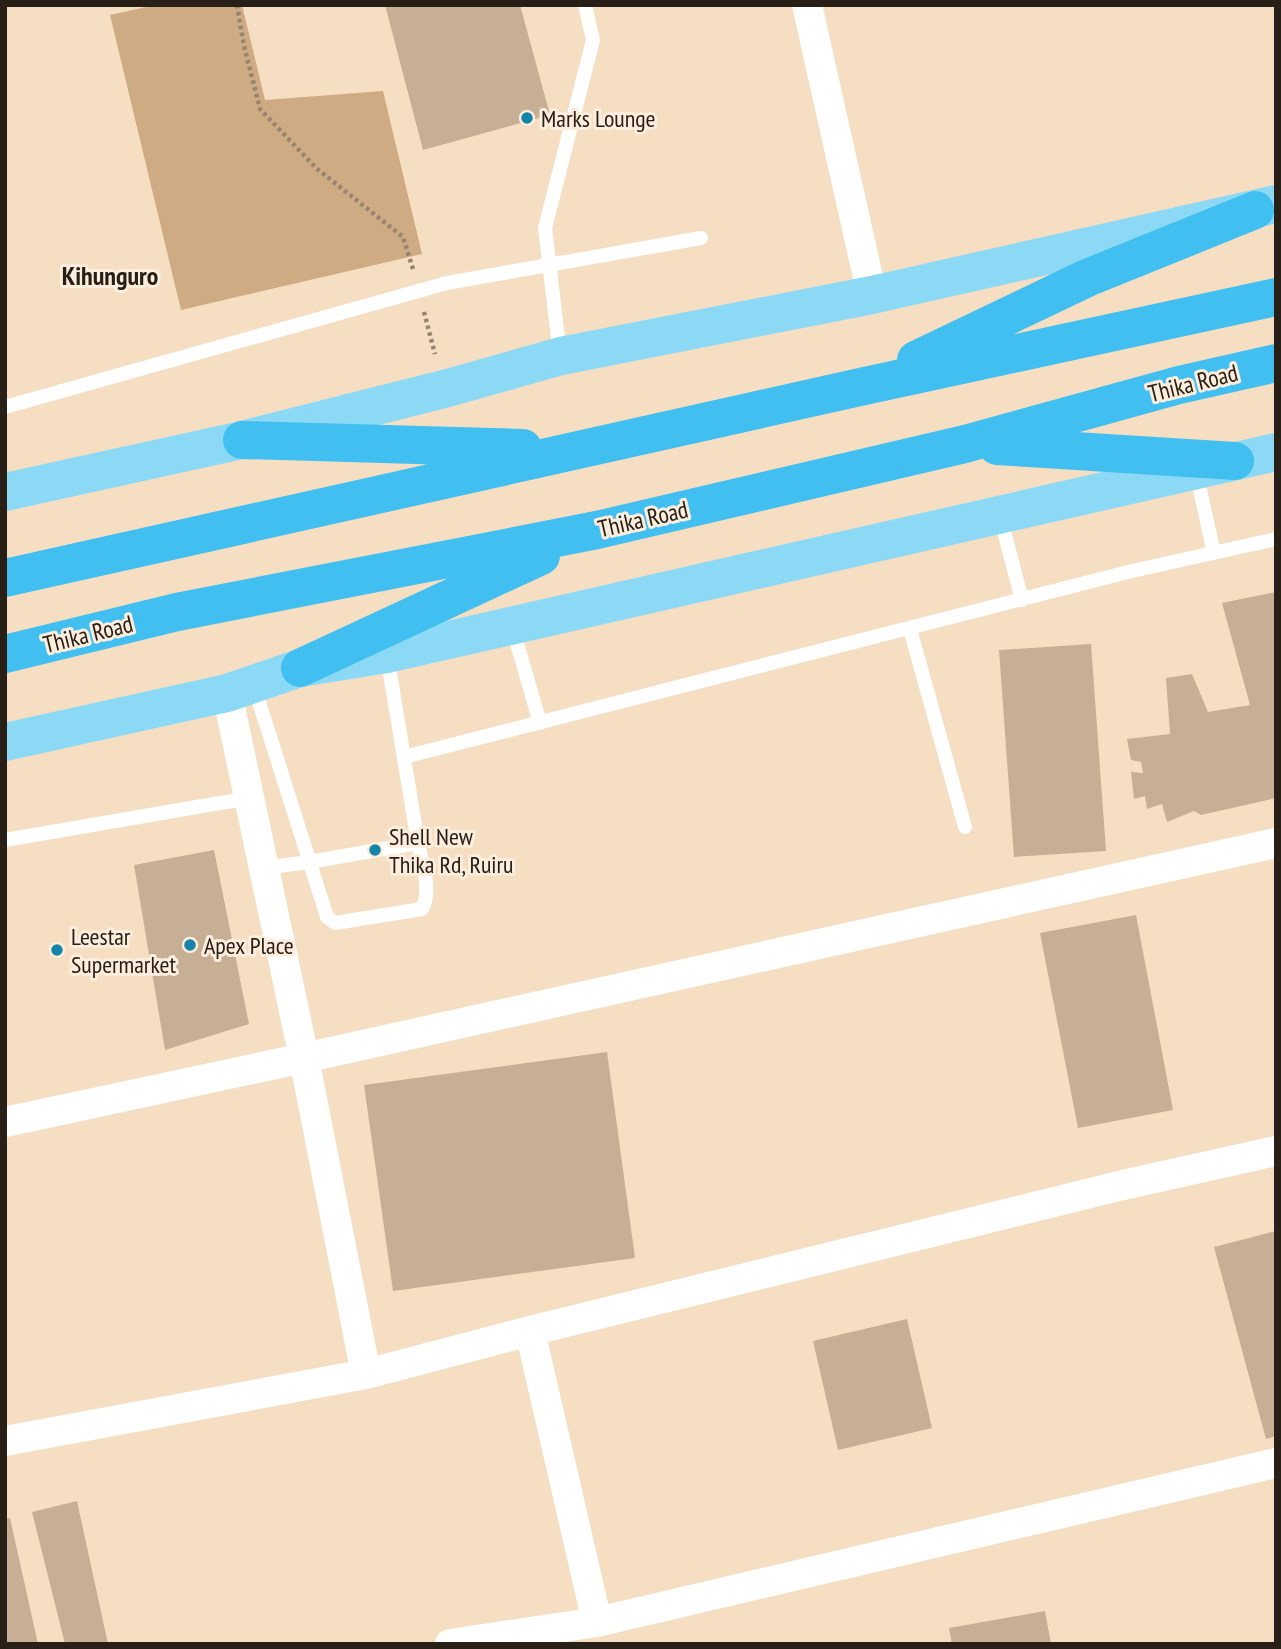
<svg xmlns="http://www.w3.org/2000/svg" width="1281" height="1649" font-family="'PT Sans Narrow',sans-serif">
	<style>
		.green { fill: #cfab83 }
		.building { fill: #c6af95 }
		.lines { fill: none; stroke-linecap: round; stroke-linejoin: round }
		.path { stroke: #948471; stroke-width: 4.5; stroke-dasharray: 3.5 3.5; stroke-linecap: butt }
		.lane { stroke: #fff; stroke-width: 14 }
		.street { stroke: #fff; stroke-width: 30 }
		.primary { stroke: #8cd9f6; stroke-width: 38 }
		.highway { stroke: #40bff0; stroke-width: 38 }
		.poi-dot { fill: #1484ab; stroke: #fceddd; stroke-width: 2.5 }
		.labels { text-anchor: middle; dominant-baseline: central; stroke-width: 6; stroke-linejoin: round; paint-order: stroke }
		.poi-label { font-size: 24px; fill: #282016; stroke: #fceddd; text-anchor: start }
		.street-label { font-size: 24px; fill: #282016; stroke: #fceddd }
		.neighbourhood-label { font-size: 26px; font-weight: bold; fill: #282016; stroke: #fceddd }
	</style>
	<rect width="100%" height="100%" fill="#f6dec3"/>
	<!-- green -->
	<path class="green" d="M155 5H242L265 100 383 91 422 254 181 310 110 15Z"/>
	<!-- building -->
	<path class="building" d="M385 5H520L550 115 423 150Z
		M1276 592V798L1201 815 1194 811 1167 822 1162 804 1147 809 1145 796 1134 799 1131 772 1143 773 1141 762 1131 760 1127 739 1170 734 1166 678 1192 674 1208 712 1250 705 1222 603Z
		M1091 644 1106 851 1014 857 999 650Z
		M214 850 249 1024 165 1050 134 865Z
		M1136 915 1173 1110 1078 1128 1040 933Z
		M607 1052 635 1258 393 1291 364 1085Z
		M1276 1231V1436L1266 1439 1214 1247Z
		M907 1319 932 1428 838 1450 813 1341Z
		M77 1501 108 1644H65L32 1512Z
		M10 1518 38 1644H5V1519Z
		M1045 1611 1051 1644H952L949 1628Z"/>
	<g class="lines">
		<!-- path -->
		<path class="path" d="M237 5 244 46 260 109 316 168 403 237 413 269
			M424 312 435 354"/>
		<!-- lane -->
		<path class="lane" d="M560 355 545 228 593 40 585 5
			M5 407 447 283 701 238
			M1196 472 1214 553
			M1000 516 1022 600
			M512 626 540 723
			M910 629 965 827
			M254 686 327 917 335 923 422 909C432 891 422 863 418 843
			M404 757 1132 571 1276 539
			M5 840 249 798
			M264 868 309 862 418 843 387 655"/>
		<!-- street -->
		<path class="street" d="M807 5 872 295
			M227 693 304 1058 366 1374
			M5 1122 304 1058 1276 843
			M530 1331 597 1622
			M5 1441 366 1374 530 1331 1123 1185 1276 1151
			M450 1644 597 1622 1276 1463"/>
		<!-- primary -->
		<path class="primary" d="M5 492 242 440 444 389 561 356 872 295 1276 204
			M5 742 227 693 300 668 387 654 1276 452"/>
		<!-- highway -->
		<path class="highway" d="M916 360 1087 278 1255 210
			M242 440 523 448
			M997 446 1235 461
			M5 578 860 387 1276 297
			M5 654 177 612 597 530 965 444 1179 385 1276 363
			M300 668 541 556"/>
	</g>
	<!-- markers -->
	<g class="poi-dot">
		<circle cx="527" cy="118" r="7"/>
		<circle cx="375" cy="850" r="7"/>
		<circle cx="190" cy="945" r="7"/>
		<circle cx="57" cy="950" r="7"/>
	</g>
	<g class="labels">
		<!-- poi labels -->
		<g class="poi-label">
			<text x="541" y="118">Marks Lounge</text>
			<text x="389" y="836">Shell New<tspan x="389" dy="28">Thika Rd, Ruiru</tspan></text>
			<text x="71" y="936">Leestar<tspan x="71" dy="28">Supermarket</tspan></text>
			<text x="204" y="945">Apex Place</text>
		</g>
		<!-- street labels -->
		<g class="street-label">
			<text transform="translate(1193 383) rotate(-14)">Thika Road</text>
			<text transform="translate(643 519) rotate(-13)">Thika Road</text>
			<text transform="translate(88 634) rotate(-14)">Thika Road</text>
		</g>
		<!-- neighbourhood labels -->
		<g class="neighbourhood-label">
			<text x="110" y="275">Kihunguro</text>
		</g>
	</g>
	<!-- border -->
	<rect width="1281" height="1649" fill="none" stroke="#282016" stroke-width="14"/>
</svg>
